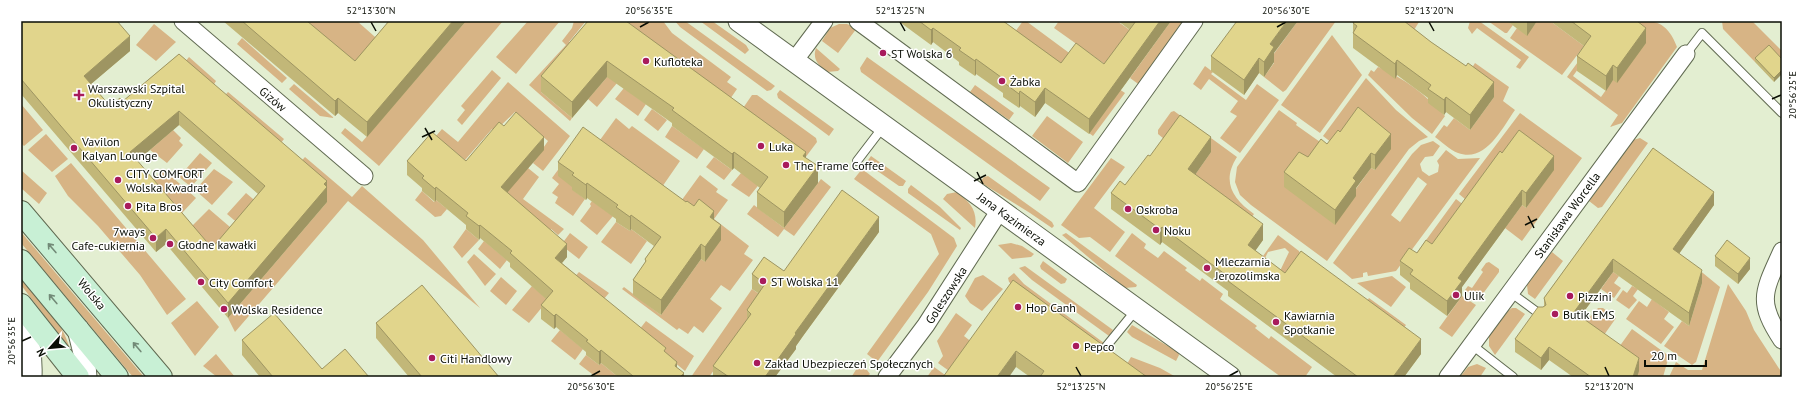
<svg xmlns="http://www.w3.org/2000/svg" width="1803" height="398" font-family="'PT Sans',sans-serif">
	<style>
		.green { fill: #d7b485; fill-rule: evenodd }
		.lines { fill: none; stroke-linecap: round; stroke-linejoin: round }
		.service-casing { stroke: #606a51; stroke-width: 10 }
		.minor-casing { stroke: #606a51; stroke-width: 19 }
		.tertiary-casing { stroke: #606a51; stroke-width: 23 }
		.secondary-casing { stroke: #606a51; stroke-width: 24 }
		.service { stroke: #fff; stroke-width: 8 }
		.minor { stroke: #fff; stroke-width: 17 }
		.tertiary { stroke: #fff; stroke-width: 21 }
		.secondary { stroke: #c8f0d5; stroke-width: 22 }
		.wall { fill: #c2b778; fill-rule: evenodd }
		.shaded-wall { fill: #9e9562 }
		.building { fill: #e1d58c; stroke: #9e9562; fill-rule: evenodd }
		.oneway { stroke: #728a77 }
		.ticks { fill: none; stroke: #0a0e05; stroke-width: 1.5 }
		.poi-dot { fill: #a81b5c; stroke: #fff; stroke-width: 1.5 }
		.labels { text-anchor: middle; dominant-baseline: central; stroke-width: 3; stroke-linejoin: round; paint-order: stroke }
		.poi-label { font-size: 12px; fill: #0a0e05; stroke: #fff; text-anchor: start }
		.street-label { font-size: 12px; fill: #0a0e05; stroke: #fff }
		.neatline { fill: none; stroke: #0a0e05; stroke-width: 1.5 }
		.ticks-label { font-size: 10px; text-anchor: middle; fill: #0a0e05 }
	</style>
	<rect width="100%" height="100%" fill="#e3eed1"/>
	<!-- green -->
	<path class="green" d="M298 21H357L383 44 355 77Z
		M466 21H503L379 166 341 133 345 128 362 142Z
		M528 21H560L516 74 496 57Z
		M574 21H586L569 42 577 50 541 92 572 118 570 121 529 85 566 45 562 41 572 28Z
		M617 21H663L672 33 731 77 727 82 737 89 728 102Z
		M675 21H685L775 86 771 90 767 91 680 27Z
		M700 21H712L746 45 749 50 745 54Z
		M1023 21H1026L1076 58 1061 78 1009 40Z
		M1059 21H1117L1131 31 1106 65 1054 28Z
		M1171 21H1188L1141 86 1130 78Z
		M1298 21H1336L1286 90 1283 92 1264 77 1274 63 1270 59Z
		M1388 21H1418L1419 22 1414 30 1470 71 1475 63 1509 87 1503 101 1515 110C1502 128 1486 163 1458 153 1450 150 1442 142 1435 137L1444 125 1447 127 1454 118 1470 130 1494 97Z
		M1470 21H1479L1529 57 1520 69 1516 67 1521 60 1477 28 1472 34 1468 28Z
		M1488 21H1507L1513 25 1507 33H1505Z
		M1537 21H1550L1584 46 1562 75 1510 38 1517 28 1527 35Z
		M1616 21C1646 21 1665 14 1677 47L1622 123 1610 127 1618 115 1567 77 1583 55 1586 58 1573 76 1601 97 1613 80Z
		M1722 21H1752L1782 51V63L1769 49 1755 62 1723 29Z
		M154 24 176 42 156 61 136 45Z
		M839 24H847L857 28 838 53 822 41 830 28Z
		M1332 35 1362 75 1320 133 1281 105Z
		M242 38 287 78 282 83 237 44Z
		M816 48 840 69 838 71 827 72C819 65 812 60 816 48Z
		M189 57 216 81 213 86 185 62Z
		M867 57 1050 188 1040 201 861 72 860 68Z
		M1205 66 1213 72 1211 74 1246 100 1257 84 1279 100 1240 153 1220 138 1237 116 1230 112 1238 101 1209 79 1201 90 1193 84Z
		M1378 67C1404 78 1425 94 1444 115L1445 116 1432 134 1412 118 1368 75 1371 70 1374 72Z
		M492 70 501 78 462 125 457 120 465 110 461 106Z
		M608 76 617 83 597 107 588 99Z
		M1366 78 1396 110 1428 137 1419 141 1409 149 1327 261 1251 205 1240 195 1235 182 1237 167 1279 110 1297 123 1296 125 1330 149 1353 193 1371 168 1375 170 1390 149 1336 146 1323 136Z
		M508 82 570 136 543 171 533 163 548 141 515 112 495 131 492 129 465 160 436 136 442 129 458 142Z
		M294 84 334 118 320 116 289 89Z
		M975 85 1014 113 1009 120 970 92Z
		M624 88 646 104 638 116 615 99Z
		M1119 89 1125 93 1093 136 1089 133Z
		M780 90 834 129 829 136 778 98 777 94Z
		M228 92 284 139 278 147 219 102Z
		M752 95H757L816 138 817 142 805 158 741 111Z
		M21 104 43 130 24 146 21 143Z
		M652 109 667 120 658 131 644 120Z
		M1174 111 1237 157C1221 182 1233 199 1254 214L1245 226 1192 179 1211 152 1170 144 1158 134V130L1171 112Z
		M1520 113 1582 158 1522 241 1505 228 1522 205 1526 208 1553 170 1472 205 1459 194Z
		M1047 116 1083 142 1068 163 1032 136Z
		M616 118 629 129 632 126 680 161 662 187 600 140Z
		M672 126 704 149 697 159 665 137Z
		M173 130 181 138 179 141 183 145 167 163 150 150Z
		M46 134 68 159 52 172 28 150Z
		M1640 138 1648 143 1602 207 1598 208 1589 201 1633 140Z
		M580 140 573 190 585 199 573 216 555 203 558 197 552 193 559 184 552 178Z
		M1433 141 1440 146 1433 156 1425 157 1420 164 1422 171 1429 176 1438 172 1439 165 1437 161 1446 150 1458 159 1480 158 1396 271 1368 276 1367 272 1363 273V277L1352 279 1333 263 1412 154 1421 145ZM1418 177 1427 184 1400 222 1391 215Z
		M200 153 212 163 191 187 179 177Z
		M871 156 906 181 903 186H899L866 163Z
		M305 157 352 197 362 186 423 240 480 308 348 201 235 332 228 318 327 202 295 168Z
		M714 157 732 170 724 180 706 167Z
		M1111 158 1125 167 1094 208 1125 232 1110 252 1090 237 1079 238 1061 225Z
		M71 163 186 299 167 315 140 275 98 226 68 196 55 176Z
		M528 168 539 177 523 199 564 229 558 235 551 229 544 237 498 198Z
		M163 169 196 198 182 213 153 180Z
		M214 169 233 182 212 205 195 190Z
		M862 169 954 238 957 246 928 292 877 362 867 354 939 254 931 234 854 179Z
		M21 170 47 193 39 204 21 188Z
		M741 173 761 182 749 197 731 185Z
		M700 175 718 189 716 192 728 200 714 219 749 246 744 254 753 260 730 291 721 285 710 299 722 308 703 333 694 326 688 334 679 328 677 330 622 289 624 287 661 315 701 259 705 262 676 208Z
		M988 176 1052 222 1054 226 1052 228 1030 213 980 182 984 177Z
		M821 179 831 187 794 236 784 229 778 237 747 214 754 205 784 228Z
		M911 185 940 207 961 228 960 230 908 193V189Z
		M422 191 434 202 436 200 447 209 441 216 435 217 415 200Z
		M957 192C970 202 978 211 975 228L943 199 947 194Z
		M246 193 260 205 241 226 227 214Z
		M1456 199 1469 209 1432 259 1413 258Z
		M592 201 613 216 597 235 580 221 591 206 590 204Z
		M209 209 237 233 218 256 192 226Z
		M616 222 630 231 631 229 647 241 631 264 601 242Z
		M466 229 479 240 462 258 453 247Z
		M21 232 144 377H133L21 243Z
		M570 233 588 247 579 259 561 245Z
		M1066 233 1137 285 1136 287 1125 288 1062 235Z
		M1132 233 1146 244 1144 248 1158 258 1164 251 1187 268 1185 270 1200 281 1202 278 1223 294 1220 299 1257 326 1255 328 1269 339 1271 336 1312 367 1305 377H1281L1115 256Z
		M1278 235 1299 251 1300 253 1285 274 1280 271 1289 252 1285 248 1268 252 1262 264 1258 263Z
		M484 241 507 260 500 269 478 249Z
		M1011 243 1022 246 1034 254 1031 257 1012 259 998 245Z
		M1552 252 1563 261 1535 299 1528 294 1527 285Z
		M474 254 496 274 485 286 467 262Z
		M1043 261 1067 279 1065 283 1061 284 1041 269 1040 266Z
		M1489 262 1499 269V272L1479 299H1477L1465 290 1468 286 1472 288 1483 272 1481 270 1486 263Z
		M1025 266 1113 330 1109 336 1032 280 1019 268Z
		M1698 269 1720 287 1696 362 1692 365 1664 346 1682 321 1689 326 1702 283 1698 280Z
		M579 272 609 293 603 300 569 283Z
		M1613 272 1619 276 1614 283 1621 288 1614 298 1601 289Z
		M1014 273 1024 284 1104 343 1100 348 1009 282 1008 278Z
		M983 275 1003 289 982 311 970 303 965 296 975 278Z
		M1392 276 1406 287 1391 307 1357 283Z
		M21 277C40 300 62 320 70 349L21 285Z
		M501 277 517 291 506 305 490 291Z
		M1728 284 1746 311 1754 330 1782 373V377H1669L1676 362 1688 370H1702Z
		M532 286 548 300 529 323 512 310Z
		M1632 286 1638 289 1633 296 1637 300 1629 309 1616 300 1623 290 1627 293Z
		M752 289 759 294 747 325 709 377H691Z
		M1462 296 1476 305 1452 337 1439 328Z
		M1369 298 1406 325 1400 333 1361 309Z
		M1652 299 1669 312 1664 319 1674 327 1661 344 1626 319 1639 301 1647 307Z
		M197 301 219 327 195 356 171 323Z
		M1512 308H1516L1525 314 1495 355 1489 346V336L1508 311Z
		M1598 308H1603L1616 318 1604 335 1575 325 1583 313 1590 317Z
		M956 313 972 325 964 336 973 343 952 373 938 363 943 356 937 341Z
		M646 321 694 356 685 371 646 339H632Z
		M1132 325 1178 352 1179 355 1176 361 1132 337 1127 332Z
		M1632 329 1669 356 1663 377H1637L1614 354Z
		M560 330 583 349 575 360 551 341Z
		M216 354 235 377H217L203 366Z
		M586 355 599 365 601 363 618 377H596L579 364Z
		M1131 357 1160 368 1176 377H1141L1127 364Z
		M1477 364 1486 368 1480 377H1460L1468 367Z
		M859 365 867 370 870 374 867 377 852 376Z
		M934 367 948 377H927Z"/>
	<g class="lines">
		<!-- service casing -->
		<g class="service-casing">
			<path id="service" d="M1686 54 1702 33 1782 113
				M857 161 883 127
				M1510 292 1541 315
				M1472 345 1513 377
				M1100 354 1136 310"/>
		</g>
		<!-- minor casing -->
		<g class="minor-casing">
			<path id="minor" d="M183 21 364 176
				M858 21 1078 183 1194 21
				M794 61 824 21
				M1782 251C1764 291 1756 301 1782 340
				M887 377 926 325 1000 210
				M1448 377 1686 54"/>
		</g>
		<!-- tertiary casing -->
		<g class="tertiary-casing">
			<path id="tertiary" d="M739 21 1230 377
				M21 314C29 335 32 354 31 377
				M78 329 84 353 86 377"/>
		</g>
		<!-- secondary casing -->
		<g class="secondary-casing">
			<path id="secondary" d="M21 212 161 377
				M21 261 117 377
				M21 305 78 377"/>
		</g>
		<!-- service -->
		<use href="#service" class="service"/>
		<!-- minor -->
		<use href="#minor" class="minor"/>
		<!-- tertiary -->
		<use href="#tertiary" class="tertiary"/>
		<!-- secondary -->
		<use href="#secondary" class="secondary"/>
	</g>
	<!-- wall -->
	<path class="wall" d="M21 21 130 51 91 84 110 106 123 101 179 54 327 187V202L228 318 166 244 156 252 21 94ZM179 125 258 194 212 248 137 161Z
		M223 21H307L355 61 389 21H466L367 137 338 113 335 116Z
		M588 21 806 158 818 183 784 228 757 208V192L760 188 734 168 732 170 672 126V123L607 77 572 118 541 92V76Z
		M901 21H1003L1061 63 1104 64 1130 30 1118 21H1171L1089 134 1045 103 1035 117 1020 106 1019 108 1003 97V93L976 74 975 76 959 65V62L933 42 931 45 901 23Z
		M1405 21 1494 97 1470 130 1446 112 1444 115 1428 103V98L1397 75 1395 79 1353 48V23Z
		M1507 21H1537L1527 36Z
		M1550 21H1637L1646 43 1617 83 1613 80 1606 91 1577 71V56L1584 46Z
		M1274 53V62L1264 77 1259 73 1244 95 1211 71V56Z
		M1755 58 1782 59 1774 82 1755 62Z
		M504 126 544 150 507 192 567 257 562 263 666 353 684 377H618L601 363 599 365 586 355V352L556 327 554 329 541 319V305L546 299 510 267V263L480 238 479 240 466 229V225L436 200 435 202 422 191V188L407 175V161H466Z
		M1340 132 1391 149 1375 170 1371 168 1356 188V196L1335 225 1284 187V172L1327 144Z
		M1653 148 1714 205 1679 254 1702 283 1689 326 1613 272 1580 317 1639 371 1637 377H1573L1549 360 1541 370 1515 352V339L1544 306V298Z
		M1211 152 1195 174 1263 240 1255 251 1285 273 1421 354 1404 377H1337L1228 296V291L1162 242 1160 245 1111 209V193L1125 185 1150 156Z
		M1502 153 1554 170 1526 208 1522 205 1462 287V296L1447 316 1410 289V283L1400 275V261L1417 253 1432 244Z
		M558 162 686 202 714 220 721 240 705 262 701 259 661 315 633 295V280L645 263V259L654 246 631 229 630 231 616 222V219L587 198 586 200 572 190V187L558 176Z
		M879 232 803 336 796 346V349L775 377H713V366L747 320V310L758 293 752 289V274L784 271Z
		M1715 256 1750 269 1738 284 1715 266Z
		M1013 280 1147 377H1030L1016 367Z
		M376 323 499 377H409L376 338Z
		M242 340 322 369 369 377H260L242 355Z"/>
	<!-- shaded-wall -->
	<path class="shaded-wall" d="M453 21H466L367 137V122Z
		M1160 21H1171L1089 134V119Z
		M1287 21H1298L1274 53V62L1264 77V62L1270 44Z
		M1527 21H1537L1527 36Z
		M933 28V42L931 45V30Z
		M1646 28V43L1617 83V68Z
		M130 36V51L84 90V76Z
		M1259 58V73L1244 95V80Z
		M976 59V74L975 76V61Z
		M1397 60V75L1395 79V64Z
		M607 61V77L572 118V102Z
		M1613 65V80L1606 91V76Z
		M1782 70V74L1774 82V78Z
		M1494 82V97L1470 130V115Z
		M1045 88V103L1035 117V102Z
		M1020 91V106L1019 108V94Z
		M1446 97V112L1444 115V100Z
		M338 98V113L335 116V101Z
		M179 111V125L130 167V152Z
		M1391 134V149L1375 170V155Z
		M544 137V150L501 200V187Z
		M1211 137V152L1188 185V169Z
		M734 152V168L732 170V154Z
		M806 152V168L803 156Z
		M1371 153V168L1356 188V196L1335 225V210L1353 178Z
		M1554 156V170L1526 208V193Z
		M818 166V183L784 228V212Z
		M327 181V202L228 318V303Z
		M587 183V198L586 200V185Z
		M436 187V200L435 202V189Z
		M1522 190V205L1462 287V296L1447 316V301L1458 278Z
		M1714 192V205L1673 262V249Z
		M714 211V226L710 217Z
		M631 215V229L630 231V217Z
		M879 217V232L803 336 796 346V349L775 377H765L795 333Z
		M1263 224V240L1248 261V245Z
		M480 225V238L479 240V226Z
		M721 225V240L705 262V247Z
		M1162 227V242L1160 245V229Z
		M166 229V244L156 252V238Z
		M567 244V257L555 271V258Z
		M701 244V259L661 315V300Z
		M1750 258V269L1738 284V274Z
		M1613 259V272L1574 325V312Z
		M1702 270V283L1689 326V313Z
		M556 314V327L554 329V316Z
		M1421 339V354L1404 377H1393Z
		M1549 347V360L1541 370V358Z
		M601 350V363L599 365V352Z
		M1016 351V367L1009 377H997Z
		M1639 358V371L1637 377H1633Z
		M677 362V376L675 366Z
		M684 373V377H680Z"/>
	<!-- building -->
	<path class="building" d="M21 21H117L130 36 84 76 110 106 120 98 123 101 179 54 327 181 324 184 327 187 228 303 166 229 156 238 21 79ZM179 111 265 186 212 248 130 152Z
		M242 21H307L355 61 389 21H453L367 122 338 98 335 101Z
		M588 21H626L806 152 803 156 818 166 784 212 757 192 768 177 734 152 732 154 672 110 674 108 607 61 572 102 541 76Z
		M919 21H1003L1061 63 1076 43 1104 64 1136 21H1160L1089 119 1045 88 1035 102 1020 91 1019 94 1003 82 1005 80 976 59 975 61 959 50 961 48 933 28 931 30Z
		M1237 21H1287L1270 44 1274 47 1264 62 1259 58 1244 80 1211 56Z
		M1354 21H1404L1431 42 1466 66 1468 63 1494 82 1470 115 1446 97 1444 100 1428 89 1431 85 1397 60 1395 64 1353 33 1357 26 1353 23Z
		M1571 21H1637L1646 28 1617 68 1613 65 1606 76 1577 56 1591 36Z
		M1769 45 1782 59V70L1774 78 1755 58Z
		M1358 107 1391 134 1375 155 1371 153 1353 178 1356 181 1335 210 1284 172 1299 152 1308 157 1321 139 1327 144 1338 130 1340 132Z
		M516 112 544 137 501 187 567 244 555 258 666 348 664 351 677 362 675 366 684 373 680 377H632L633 376 601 350 599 352 586 341 588 340 556 314 554 316 541 305 553 291 510 253 512 251 480 225 479 226 466 216 468 213 436 187 435 189 422 178 424 176 407 161 432 132 466 161 499 122 504 126Z
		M1180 115 1211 137 1188 169 1263 224 1248 245 1285 273 1301 251 1421 339 1393 377H1358L1228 281 1230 278 1162 227 1160 229 1111 193 1120 181 1125 185 1148 155 1150 156Z
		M583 127 686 202 687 201 694 206 699 199 714 211 710 217 721 225 705 247 701 244 661 300 633 280 646 261 645 259 661 237 631 215 630 217 616 207 618 205 587 183 586 185 572 175 574 173 558 162Z
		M1519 130 1554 156 1526 193 1522 190 1458 278 1462 281 1447 301 1410 274 1413 270 1400 261 1409 248 1417 253 1426 240 1432 244 1500 151 1502 153Z
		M1653 148 1714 192 1673 249 1702 270 1689 313 1613 259 1574 312 1639 358 1633 377H1591L1549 347 1541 358 1515 339 1538 307H1543L1546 305 1544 298Z
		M842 190 879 217 803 322 795 333 796 334 765 377H729L713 366 751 314 747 310 765 284 752 274 764 257 784 271Z
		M1727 240 1750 258 1738 274 1715 256Z
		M1013 280 1147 377H1040L1044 371 1016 351 997 377H943Z
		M422 285 499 377H422L376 323Z
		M274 313 322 369 345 349 369 377H273L242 340Z"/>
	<!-- one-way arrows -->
	<defs><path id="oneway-shaft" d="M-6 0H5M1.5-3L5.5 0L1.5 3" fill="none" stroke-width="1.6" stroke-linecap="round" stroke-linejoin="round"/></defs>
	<g class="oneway">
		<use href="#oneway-shaft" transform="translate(52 248) rotate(-131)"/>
		<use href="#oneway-shaft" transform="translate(53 299) rotate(-130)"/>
		<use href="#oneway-shaft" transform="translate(137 347) rotate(-130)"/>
	</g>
	<!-- ticks -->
	<path class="ticks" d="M371 22 376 31M900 22 905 31M1429 22 1434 31M640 27 649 22M1277 27 1286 22M1772 99 1781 95M425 128 432 140M422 137 435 131M977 172 983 184M974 181 986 175M1528 216 1534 228M1525 225 1537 219M22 341 31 337M1076 367 1081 376M1605 367 1609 376M591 376 600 371M1229 376 1238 371"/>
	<!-- markers -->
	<g class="poi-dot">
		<circle cx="883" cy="53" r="4"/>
		<circle cx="646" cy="61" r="4"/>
		<circle cx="1002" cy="81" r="4"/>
		<path d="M77 89h4v4h4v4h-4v4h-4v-4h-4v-4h4z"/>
		<circle cx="761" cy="146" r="4"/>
		<circle cx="74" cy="148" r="4"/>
		<circle cx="786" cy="165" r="4"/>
		<circle cx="118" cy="180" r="4"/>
		<circle cx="128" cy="206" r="4"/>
		<circle cx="1128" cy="209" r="4"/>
		<circle cx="1156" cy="230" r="4"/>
		<circle cx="153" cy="238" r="4"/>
		<circle cx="170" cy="244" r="4"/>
		<circle cx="1207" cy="268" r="4"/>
		<circle cx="763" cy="281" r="4"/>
		<circle cx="201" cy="282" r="4"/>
		<circle cx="1456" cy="295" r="4"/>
		<circle cx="1570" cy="296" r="4"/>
		<circle cx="1018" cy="307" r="4"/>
		<circle cx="224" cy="309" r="4"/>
		<circle cx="1555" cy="314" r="4"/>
		<circle cx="1276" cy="322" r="4"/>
		<circle cx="1076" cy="346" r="4"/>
		<circle cx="432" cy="358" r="4"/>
		<circle cx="757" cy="363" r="4"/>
	</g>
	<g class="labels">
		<!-- poi labels -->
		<g class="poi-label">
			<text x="891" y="53">ST Wolska 6</text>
			<text x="654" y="61">Kufloteka</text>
			<text x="1010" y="81">Żabka</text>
			<text x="88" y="88">Warszawski Szpital<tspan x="88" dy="14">Okulistyczny</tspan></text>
			<text x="82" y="141">Vavilon<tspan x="82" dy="14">Kalyan Lounge</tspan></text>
			<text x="769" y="146">Luka</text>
			<text x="794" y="165">The Frame Coffee</text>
			<text x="126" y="173">CITY COMFORT<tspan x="126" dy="14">Wolska Kwadrat</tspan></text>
			<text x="136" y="206">Pita Bros</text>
			<text x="1136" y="209">Oskroba</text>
			<text x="1164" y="230">Noku</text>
			<text x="145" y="231" text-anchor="end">7ways<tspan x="145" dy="14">Cafe-cukiernia</tspan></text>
			<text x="178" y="244">Głodne kawałki</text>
			<text x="1215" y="261">Mleczarnia<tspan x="1215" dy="14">Jerozolimska</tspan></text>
			<text x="771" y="281">ST Wolska 11</text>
			<text x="209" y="282">City Comfort</text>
			<text x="1464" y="295">Ulik</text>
			<text x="1578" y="296">Pizzini</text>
			<text x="1026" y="307">Hop Canh</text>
			<text x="232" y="309">Wolska Residence</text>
			<text x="1563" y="314">Butik EMS</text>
			<text x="1284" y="315">Kawiarnia<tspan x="1284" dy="14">Spotkanie</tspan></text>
			<text x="1084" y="346">Pepco</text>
			<text x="440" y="358">Citi Handlowy</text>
			<text x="765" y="363">Zakład Ubezpieczeń Społecznych</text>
		</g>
		<!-- street labels -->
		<g class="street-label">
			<text transform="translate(273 99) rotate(40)">Gizów</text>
			<text transform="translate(1567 215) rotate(-54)">Stanisława Worcella</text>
			<text transform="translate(1012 219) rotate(36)">Jana Kazimierza</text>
			<text transform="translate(92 294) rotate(50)">Wolska</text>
			<text transform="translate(946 295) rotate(-57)">Goleszowska</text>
		</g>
	</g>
	<!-- border -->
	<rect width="1803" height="398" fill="none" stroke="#ffffff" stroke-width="44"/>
	<!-- north arrow -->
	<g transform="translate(50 348) rotate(243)" stroke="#ffffff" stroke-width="3" paint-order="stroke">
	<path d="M0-3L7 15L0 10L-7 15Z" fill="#0a0e05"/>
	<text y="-6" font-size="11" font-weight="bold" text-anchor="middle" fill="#0a0e05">N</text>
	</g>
	<!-- scale -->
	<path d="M1645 360v6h61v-6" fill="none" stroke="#0a0e05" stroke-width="2"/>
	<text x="1651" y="360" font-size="12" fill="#0a0e05" stroke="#ffffff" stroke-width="3" paint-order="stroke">20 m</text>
	<rect x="22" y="22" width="1759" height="354" class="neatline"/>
	<g class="ticks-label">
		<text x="371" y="14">52°13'30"N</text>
		<text x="649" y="14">20°56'35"E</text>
		<text x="900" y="14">52°13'25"N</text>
		<text x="1286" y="14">20°56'30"E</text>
		<text x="1429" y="14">52°13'20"N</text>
		<text transform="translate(1792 95) rotate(-90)" y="4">20°56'25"E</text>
		<text transform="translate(11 341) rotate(-90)" y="4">20°56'35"E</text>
		<text x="591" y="390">20°56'30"E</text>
		<text x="1081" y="390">52°13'25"N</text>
		<text x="1229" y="390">20°56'25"E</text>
		<text x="1609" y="390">52°13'20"N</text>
	</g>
</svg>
